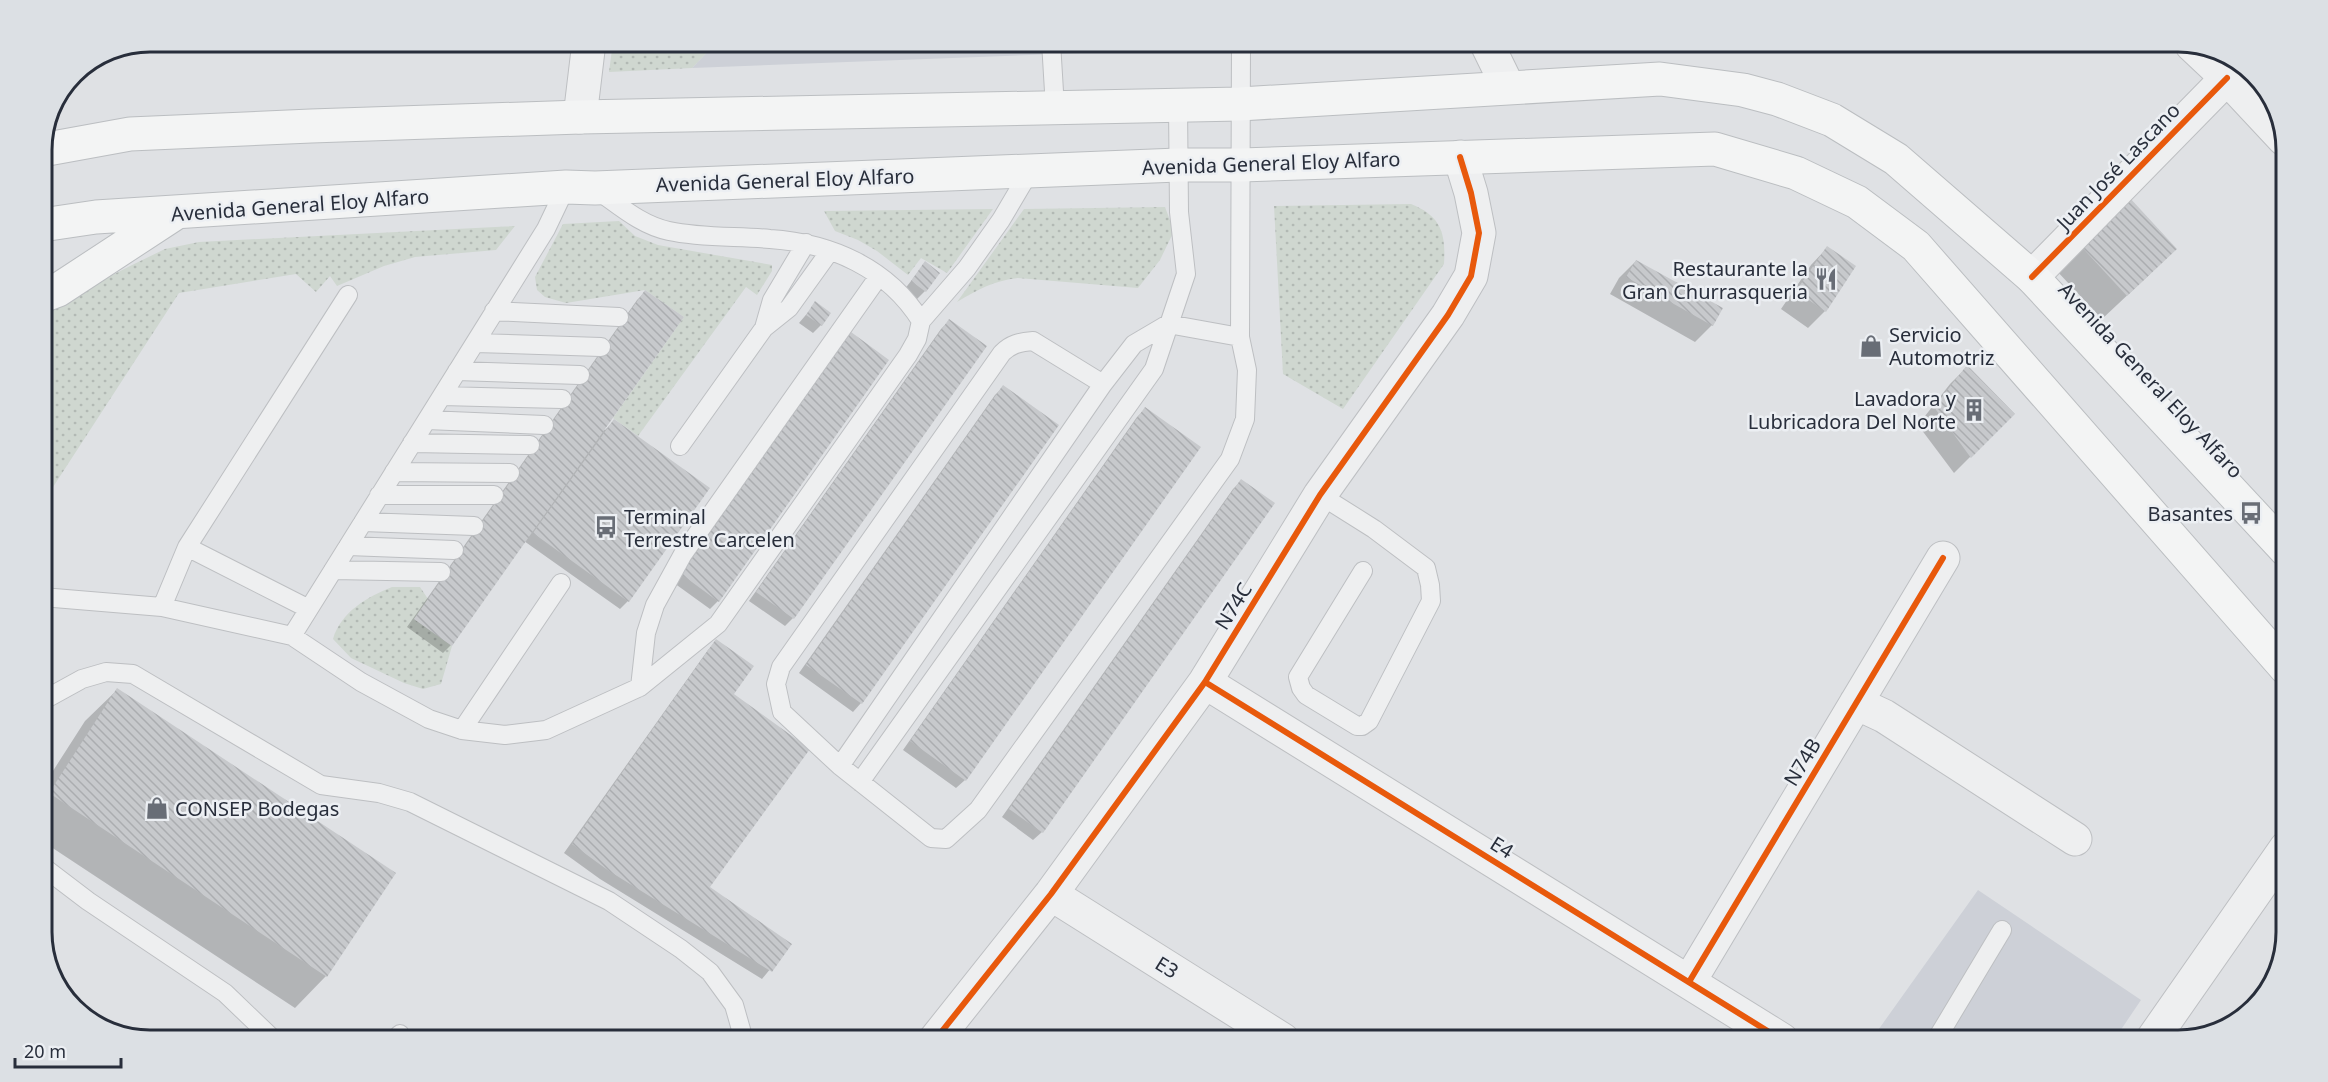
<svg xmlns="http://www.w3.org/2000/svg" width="2328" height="1082" font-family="'Noto Sans',sans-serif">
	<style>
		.built { fill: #cdd0d7 }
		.grass { fill: url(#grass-dots) }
		.shadow { fill: #0003 }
		.building { fill: url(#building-back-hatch) }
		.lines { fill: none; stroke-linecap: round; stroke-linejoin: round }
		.lane-casing { stroke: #bdbfc2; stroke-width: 20 }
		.street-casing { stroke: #bdbfc2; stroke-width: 35 }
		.primary-casing { stroke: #bbbec1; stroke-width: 35 }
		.lane { stroke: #eeeff0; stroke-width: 18 }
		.street { stroke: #eeeff0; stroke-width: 33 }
		.primary { stroke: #f3f4f4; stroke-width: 33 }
		.cycleway-casing { stroke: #eceff3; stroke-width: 10 }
		.cycleway { stroke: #e8590c; stroke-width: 6 }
		.labels { text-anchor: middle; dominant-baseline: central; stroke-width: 5; stroke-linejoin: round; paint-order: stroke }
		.street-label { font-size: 20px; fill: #282e3b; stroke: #eceff3 }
		.poi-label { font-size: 20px; fill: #282e3b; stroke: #eceff3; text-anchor: end }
		.rim { fill: none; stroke: #282e3b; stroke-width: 3 }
	</style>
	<defs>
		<pattern id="grass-dots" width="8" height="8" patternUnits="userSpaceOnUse" patternTransform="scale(1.5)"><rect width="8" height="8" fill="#cfd7d0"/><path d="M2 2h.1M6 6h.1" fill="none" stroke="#b2b9b4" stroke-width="1.8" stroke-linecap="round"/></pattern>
		<pattern id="building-back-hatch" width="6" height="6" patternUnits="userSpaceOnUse" patternTransform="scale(1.5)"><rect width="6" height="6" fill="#c7c9cc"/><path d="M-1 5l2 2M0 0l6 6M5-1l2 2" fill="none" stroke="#abadb0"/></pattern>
	</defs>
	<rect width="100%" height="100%" fill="#dfe1e4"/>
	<!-- built -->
	<path class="built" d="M717 42H1369L692 68Z
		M1978 890 2141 1000 2114 1040H1871Z"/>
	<!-- grass -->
	<path class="grass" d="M613 42H717L692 68 609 72Z
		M1411 204C1441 216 1446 233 1444 264L1343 409 1283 374 1274 206Z
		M1165 207 1174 231 1160 260 1138 288 1018 278C993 281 979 289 957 302L1024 209Z
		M993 209 947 273 921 258 908 275 877 251 858 240 835 231 824 211Z
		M619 221 635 236 658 245 772 265V271L757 295 746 287 638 436 613 418 684 317 645 290 566 303 545 297 537 290 535 277 563 224Z
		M515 226 496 250 415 257 384 266 337 286 330 276 316 292 296 274 179 293 42 504V316L93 285 130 266 165 249 199 242Z
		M392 587H420L428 599 414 619 452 646 441 684 423 689 404 683 351 658 333 639C341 612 367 597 392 587Z"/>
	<!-- shadow -->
	<path class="shadow" d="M2080 245 2150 274 2102 319 2055 269Z
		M1827 248 1825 311 1808 328 1781 309 1811 265Z
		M1636 261 1712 325 1695 342 1610 294 1619 278Z
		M925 263V291L917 299 904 290Z
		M645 292 603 429 605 430 614 421 628 601 620 609 524 541 451 645 443 653 407 627 637 300Z
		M816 303 821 325 813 333 799 323Z
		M949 321 793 618 785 626 749 601 941 329Z
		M851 334 718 601 710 609 674 583 843 342Z
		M1967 367 2013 414 1954 473 1918 425 1950 384Z
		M1003 387 1057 425 861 703 853 712 799 673 995 395Z
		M1145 409 1199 447 965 780 956 788 903 750 1137 417Z
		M1241 481 1042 832 1033 840 1002 817 1233 489Z
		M716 641 732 694 708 887 790 945 762 979 600 879 564 853 708 650Z
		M117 690 326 976 295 1008 42 841V788L85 721Z"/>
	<!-- building -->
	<path class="building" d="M2129 197 2177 249 2127 296 2079 244Z
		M1827 246 1856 266 1826 312 1796 291Z
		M1636 260 1723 308 1713 326 1626 277Z
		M925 261 940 273 926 292 911 281Z
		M645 290 684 317 452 646 414 619Z
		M815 301 831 313 822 326 806 315Z
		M949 319 987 346 794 619 756 592Z
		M851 332 889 360 719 602 681 574Z
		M1967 365 2015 414 1971 458 1934 407Z
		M1003 385 1059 425 862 704 806 665Z
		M1145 407 1201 447 966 781 910 741Z
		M614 419 710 488 629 602 533 533Z
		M1241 479 1275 503 1043 833 1009 809Z
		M716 639 754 666 734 694 810 749 710 887 792 944 772 972 609 871 572 844Z
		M117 688 396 873 327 977 49 793Z"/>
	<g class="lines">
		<!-- lane casing -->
		<g class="lane-casing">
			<path id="lane" d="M1051 42 1055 108
				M597 190C620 206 641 225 669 231 701 238 737 236 770 239 831 243 888 268 921 321
				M494 311 619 317
				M764 328 772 300 806 243
				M475 343 601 347
				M457 371 580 375
				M1103 384 1033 341C1020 342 1011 344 1002 353L781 667 776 684 782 712 840 766 931 838 946 839 978 810 1230 459 1245 419 1247 370 1240 337 1241 42
				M442 396 562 399
				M427 420 544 425
				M412 443 530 445
				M680 446 764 328 789 308 830 251
				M394 472 510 473
				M379 495H494
				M1320 495 1374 529 1426 568 1430 585 1431 601 1369 721 1362 726H1357L1306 695 1301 688 1298 677 1363 571
				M363 522 474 526
				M348 546 454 550
				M333 570 441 572
				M42 597 162 607 292 636 361 682 429 719 462 730 505 735 546 730 640 687 718 624 908 355 917 339 921 321 967 268 1001 220 1030 171
				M162 607 187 547
				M309 609 187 547 348 295
				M292 636 546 229 566 187
				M640 687 646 633 655 605 683 554 879 276
				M42 701 82 679 106 672 133 674 321 785 379 793 410 802 609 901 681 949 710 972 734 1005 744 1040
				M462 730 561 583
				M840 766 1103 384 1134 344 1168 324 1240 337
				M860 782 1154 369 1186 274 1179 212 1178 104
				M42 866 88 901 225 993 274 1040
				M394 1040 400 1034
				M1936 1040 2002 930"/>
		</g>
		<!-- street casing -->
		<g class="street-casing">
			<path id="street" d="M1486 42 1508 87
				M2192 45 2227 78 2284 139
				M580 117 589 42
				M2032 277 2227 78
				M1205 682 1782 1040
				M1856 703 1884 716 2075 839
				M1051 894 1283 1040
				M1689 982 1943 558
				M935 1040 1051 894 1205 682 1320 495 1448 315 1471 276 1479 233 1471 193 1460 157
				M2152 1040 2286 848"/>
		</g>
		<!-- primary casing -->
		<g class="primary-casing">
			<path id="primary" d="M42 150 130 134 311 126 580 117 1240 104 1660 79 1743 90 1777 99 1832 120 1896 159 2032 277 2286 550
				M42 225 96 217 566 187 595 188 1178 165H1241L1715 149 1796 173 1857 202 1916 246 2286 668
				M42 296 58 290 174 214"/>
		</g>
		<!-- lane -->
		<use href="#lane" class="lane"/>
		<!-- street -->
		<use href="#street" class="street"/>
		<!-- primary -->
		<use href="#primary" class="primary"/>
		<!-- cycleway casing -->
		<g class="cycleway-casing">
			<path id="cycleway" d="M2032 277 2227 78
				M1205 682 1782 1040
				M1689 982 1943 558
				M935 1040 1051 894 1205 682 1320 495 1448 315 1471 276 1479 233 1471 193 1460 157"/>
		</g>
		<!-- cycleway -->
		<use href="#cycleway" class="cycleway"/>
	</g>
	<!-- icons -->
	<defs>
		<g id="restaurant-bare" transform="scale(1.8)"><path d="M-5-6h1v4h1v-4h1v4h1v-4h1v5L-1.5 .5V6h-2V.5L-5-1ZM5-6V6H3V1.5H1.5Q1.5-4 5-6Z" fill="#686d76" stroke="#eceff3" stroke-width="2.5" paint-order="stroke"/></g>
		<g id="shop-bare" transform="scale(1.8)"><path d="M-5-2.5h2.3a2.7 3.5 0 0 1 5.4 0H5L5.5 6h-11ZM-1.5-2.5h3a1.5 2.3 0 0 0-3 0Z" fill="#686d76" stroke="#eceff3" stroke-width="2.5" paint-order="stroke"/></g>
		<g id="building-bare" transform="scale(1.8)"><path d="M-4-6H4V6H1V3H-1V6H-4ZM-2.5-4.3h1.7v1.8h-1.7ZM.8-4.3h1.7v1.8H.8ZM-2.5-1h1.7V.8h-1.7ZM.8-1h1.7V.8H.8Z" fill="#686d76" stroke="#eceff3" stroke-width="2.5" paint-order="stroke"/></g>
		<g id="bus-bare" transform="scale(1.8)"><path d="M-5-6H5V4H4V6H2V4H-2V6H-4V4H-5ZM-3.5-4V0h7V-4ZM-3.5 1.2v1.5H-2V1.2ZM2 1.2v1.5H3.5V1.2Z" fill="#686d76" stroke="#eceff3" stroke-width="2.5" paint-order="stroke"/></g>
	</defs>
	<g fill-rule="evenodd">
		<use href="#restaurant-bare" x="1826" y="279"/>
		<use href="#shop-bare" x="1871" y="346"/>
		<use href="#building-bare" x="1974" y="410"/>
		<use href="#bus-bare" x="2251" y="513"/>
		<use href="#bus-bare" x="606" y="527"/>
		<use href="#shop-bare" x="157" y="808"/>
	</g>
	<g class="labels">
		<!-- street labels -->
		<g class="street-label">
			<text transform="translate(1271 163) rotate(-2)">Avenida General Eloy Alfaro</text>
			<text transform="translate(2118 166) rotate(-46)">Juan José Lascano</text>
			<text transform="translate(785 180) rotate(-2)">Avenida General Eloy Alfaro</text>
			<text transform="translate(300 205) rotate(-4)">Avenida General Eloy Alfaro</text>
			<text transform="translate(2151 380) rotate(47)">Avenida General Eloy Alfaro</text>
			<text transform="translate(1233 606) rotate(-58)">N74C</text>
			<text transform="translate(1802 762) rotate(-59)">N74B</text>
			<text transform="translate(1502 847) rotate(32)">E4</text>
			<text transform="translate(1167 967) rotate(32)">E3</text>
		</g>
		<!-- poi labels -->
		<g class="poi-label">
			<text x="1808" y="268">Restaurante la<tspan x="1808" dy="23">Gran Churrasqueria</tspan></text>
			<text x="1889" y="334" text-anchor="start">Servicio<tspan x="1889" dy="23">Automotriz</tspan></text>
			<text x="1956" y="398">Lavadora y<tspan x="1956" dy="23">Lubricadora Del Norte</tspan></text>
			<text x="2233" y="513">Basantes</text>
			<text x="624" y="516" text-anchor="start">Terminal<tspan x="624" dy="23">Terrestre Carcelen</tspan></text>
			<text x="175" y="808" text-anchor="start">CONSEP Bodegas</text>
		</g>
	</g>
	<!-- crop -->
	<path d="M0 0H2328V1082H0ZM150 52H2178A98 98 0 0 1 2276 150V932A98 98 0 0 1 2178 1030H150A98 98 0 0 1 52 932V150A98 98 0 0 1 150 52Z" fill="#dce0e4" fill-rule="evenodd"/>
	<path class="rim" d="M150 52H2178A98 98 0 0 1 2276 150V932A98 98 0 0 1 2178 1030H150A98 98 0 0 1 52 932V150A98 98 0 0 1 150 52Z"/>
	<!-- scale -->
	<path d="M15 1058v9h106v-9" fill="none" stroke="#282e3b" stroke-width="3"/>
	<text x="24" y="1058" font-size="18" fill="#282e3b" stroke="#eceff3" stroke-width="4.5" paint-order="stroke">20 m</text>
</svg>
